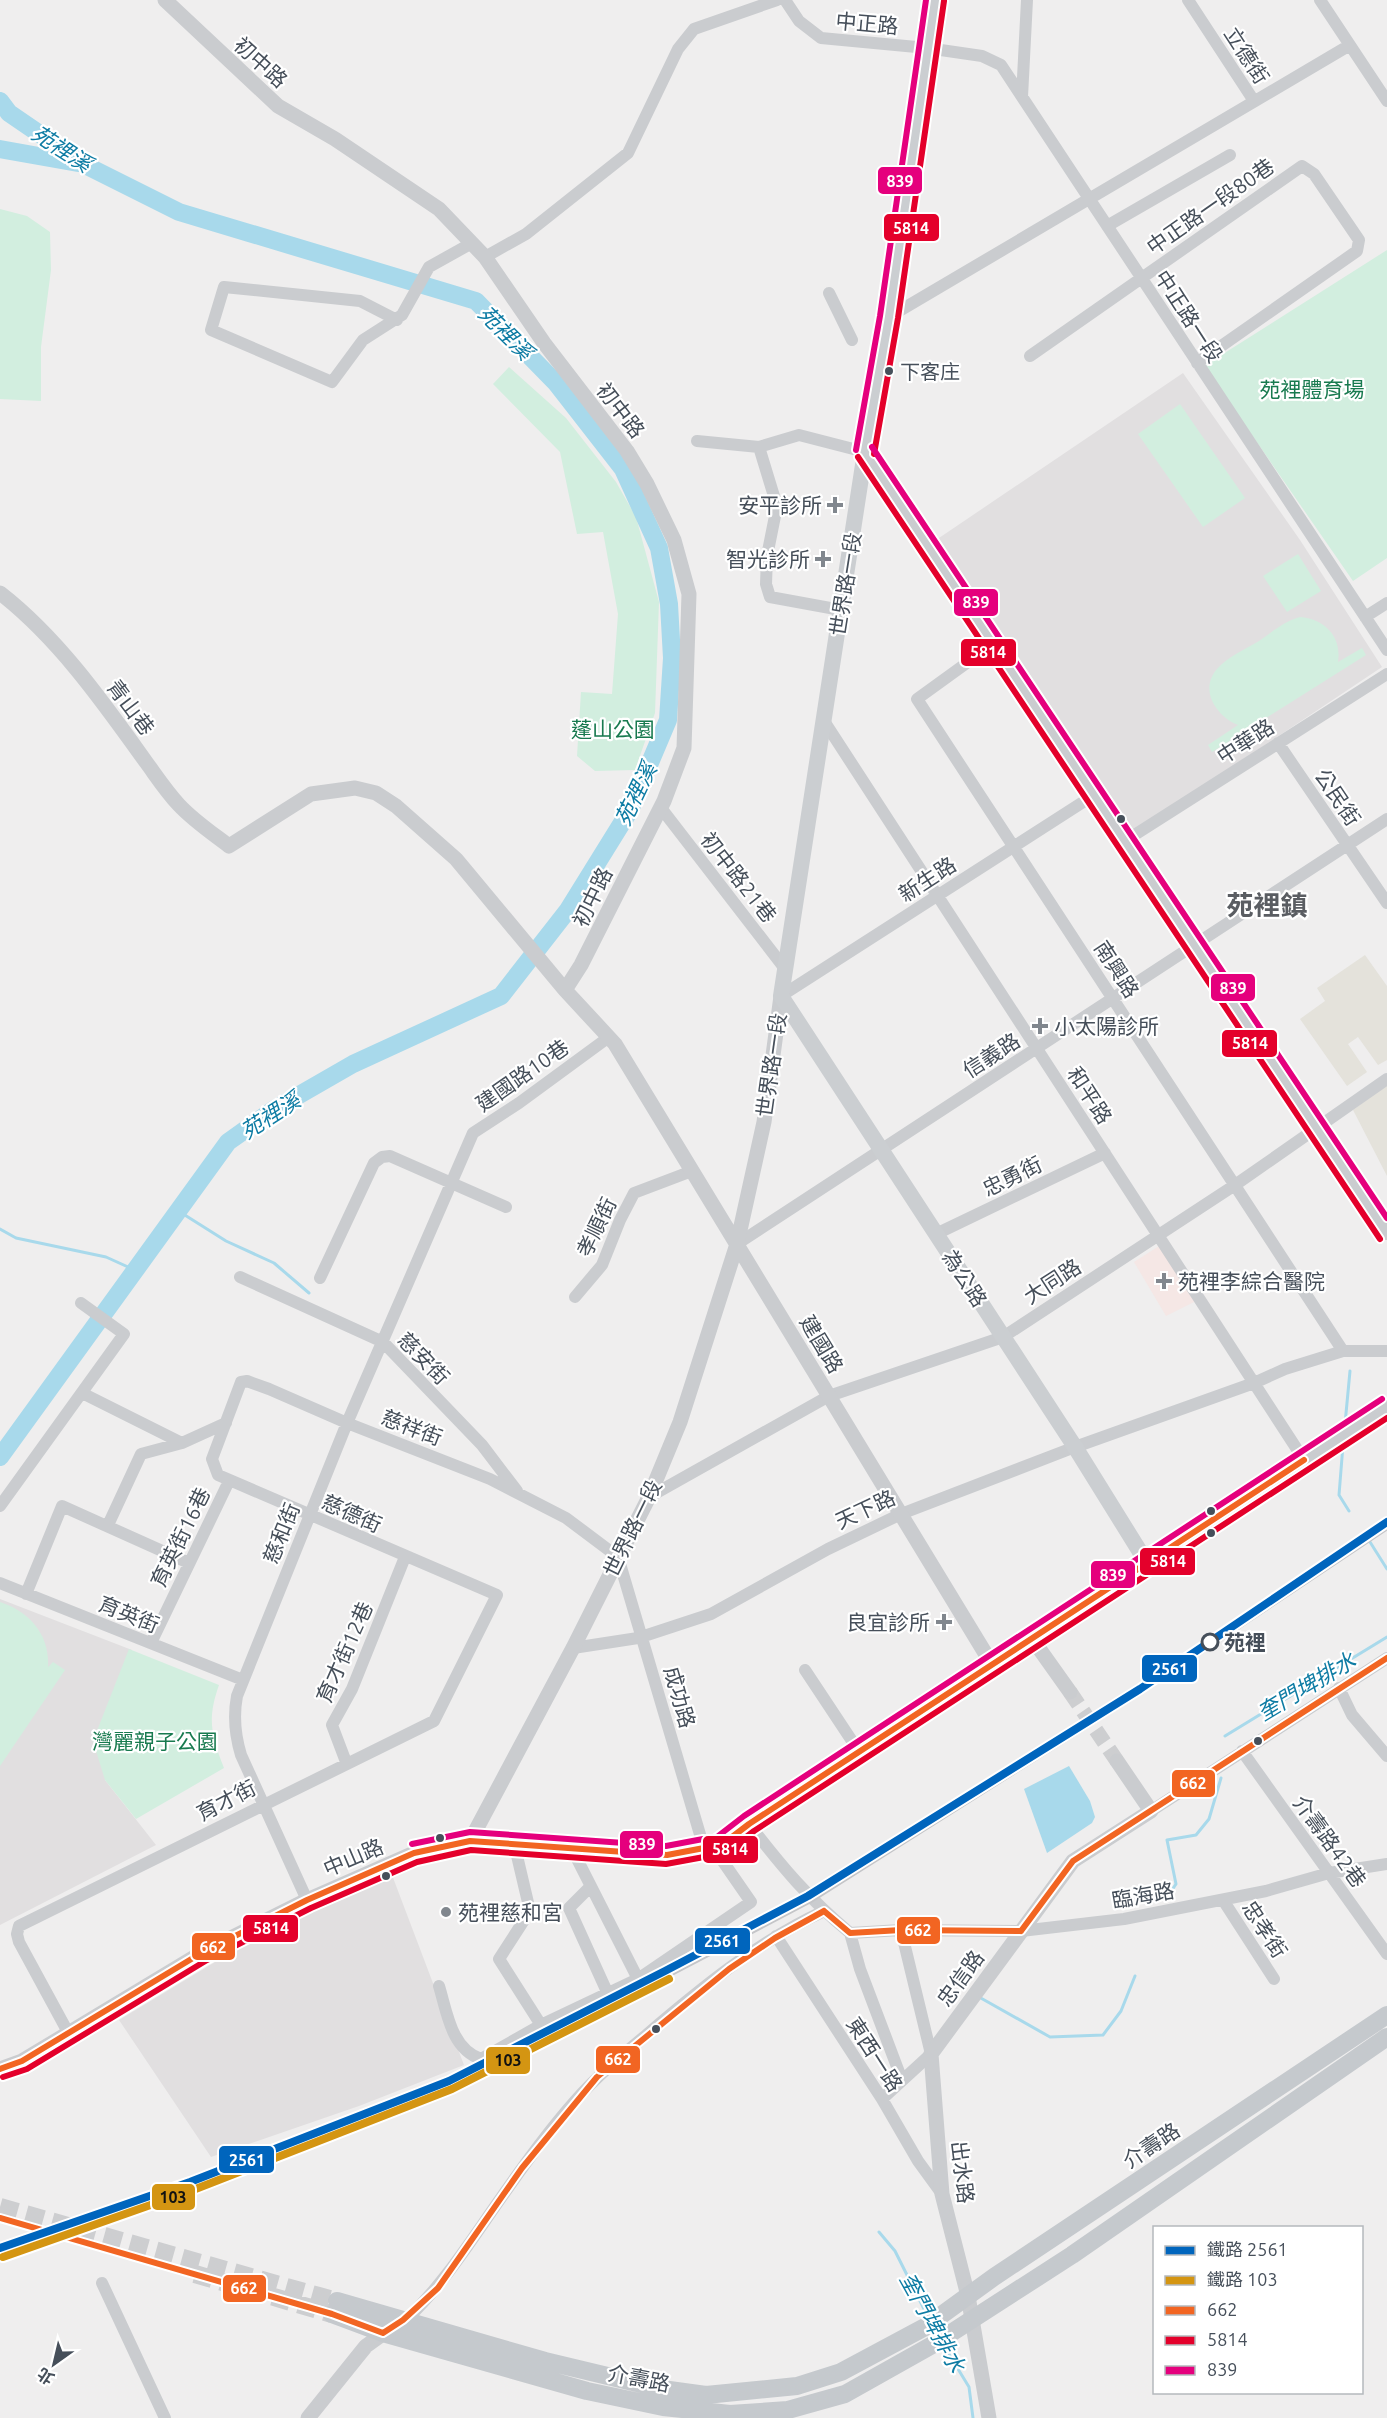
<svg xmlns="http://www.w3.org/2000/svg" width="1387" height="2418" font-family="Ubuntu,'Noto Sans TC',sans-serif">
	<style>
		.commercial { fill: #e4e2db }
		.education { fill: #e1dfe0 }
		.medical { fill: #f5e7e5 }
		.green { fill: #d2eedf }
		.water { fill: #a8d9eb }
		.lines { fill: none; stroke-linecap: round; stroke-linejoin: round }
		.stream { stroke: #a8d9eb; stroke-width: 3 }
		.river { stroke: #a8d9eb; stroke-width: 18 }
		.tertiary-tunnel { stroke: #cdced0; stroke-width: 15; stroke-dasharray: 15 8; stroke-linecap: butt }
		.primary-tunnel { stroke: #cdced0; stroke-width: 18; stroke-dasharray: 18 9; stroke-linecap: butt }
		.minor { stroke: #cacccf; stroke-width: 12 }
		.tertiary { stroke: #cacccf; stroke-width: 15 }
		.secondary { stroke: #cbced1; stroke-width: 16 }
		.primary { stroke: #c5c9cd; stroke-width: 18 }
		.rail { stroke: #c4c5c8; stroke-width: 3 }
		.bus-1-casing { stroke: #fff; stroke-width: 10 }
		.bus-2-casing { stroke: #fff; stroke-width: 10 }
		.bus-3-casing { stroke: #fff; stroke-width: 10 }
		.bus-1 { stroke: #f26522; stroke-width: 6 }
		.bus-2 { stroke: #e4002b; stroke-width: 6 }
		.bus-3 { stroke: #e5007d; stroke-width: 6 }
		.rail-1-casing { stroke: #fff; stroke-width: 12 }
		.rail-2-casing { stroke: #fff; stroke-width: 12 }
		.rail-1 { stroke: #0065bd; stroke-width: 8 }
		.rail-2 { stroke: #d49512; stroke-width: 8 }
		.bus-dot { fill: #464f5a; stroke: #fff; stroke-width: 2 }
		.poi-dot { fill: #81878e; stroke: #fff; stroke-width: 2 }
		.stop-dot { fill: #fff; stroke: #464f5a; stroke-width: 3 }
		.labels { text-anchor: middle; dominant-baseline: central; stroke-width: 4.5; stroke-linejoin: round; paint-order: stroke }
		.bus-label { font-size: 20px; fill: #464f5a; stroke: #fff; text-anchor: start }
		.street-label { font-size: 21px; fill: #464f5a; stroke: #fff }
		.park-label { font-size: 21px; fill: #187a4f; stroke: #fff }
		.poi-label { font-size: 21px; fill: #464f5a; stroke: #fff; text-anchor: end }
		.stop-label { font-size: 21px; font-weight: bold; fill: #464f5a; stroke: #fff; text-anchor: start }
		.water-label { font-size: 22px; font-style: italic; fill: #0e7ca4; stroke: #fff }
		.district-label { font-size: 27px; font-weight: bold; fill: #5a5d62; stroke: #fff }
		.line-badge { stroke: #fff; stroke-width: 2 }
		.badge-label { font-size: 16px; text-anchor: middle; font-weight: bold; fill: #fff }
		.pale-badge-label { font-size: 16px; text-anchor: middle; font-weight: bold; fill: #111 }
	</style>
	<rect width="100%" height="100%" fill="#efeeee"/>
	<!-- commercial -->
	<path class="commercial" d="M1365 955 1387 986V1060L1378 1065 1358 1037 1348 1044 1367 1072 1347 1086 1300 1019 1325 1001 1317 988Z
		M1387 1085V1176L1353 1110Z"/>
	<!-- education -->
	<path class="education" d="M1183 373 1300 540 1382 667 1133 833 936 540Z
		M0 1599 132 1650 105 1780 156 1845 0 1925Z
		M392 1875 464 2065 359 2106 211 2157 119 2020 225 1956 308 1911Z"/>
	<!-- medical -->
	<path class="medical" d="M1159 1246 1196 1301 1166 1316 1134 1262Z"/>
	<!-- green -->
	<path class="green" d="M0 209 27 216 50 232 51 270 41 347V401L0 399Z
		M1387 250V558L1353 581 1204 366Z
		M509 367 566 418 616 482 636 517 659 602 655 713 635 770 595 771 577 756 581 692 612 694 618 614 603 532 577 534 560 452 493 384Z
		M1180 404 1245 498 1203 527 1138 434Z
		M1298 554 1321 591 1287 612 1263 576Z
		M1300 617C1325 619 1342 637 1338 662L1362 648 1366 655 1212 752 1208 745 1238 725C1218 717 1198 691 1217 669 1227 657 1246 649 1259 641 1272 632 1285 621 1300 617Z
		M0 1602C30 1612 50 1635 48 1667L53 1662 65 1670 0 1766Z
		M129 1649 219 1685C207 1719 211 1735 224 1768L136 1819 105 1780 93 1741Z"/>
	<!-- water -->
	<path class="water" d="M1069 1766 1090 1801 1095 1817 1092 1823 1047 1853 1024 1789Z"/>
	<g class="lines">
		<!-- stream -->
		<path class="stream" d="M180 1212 226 1241 274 1263 309 1293
			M0 1229 16 1238 106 1257 137 1271
			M1345 1424 1350 1371
			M1343 1445 1339 1495 1349 1511
			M1370 1542 1387 1569
			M1225 1736 1387 1637
			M1120 1905 1168 1896 1176 1884 1167 1840 1196 1835 1209 1819 1221 1778
			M979 1997 1050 2037 1103 2035 1121 2011 1135 1976
			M879 2232 895 2251 928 2317
			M944 2346 969 2387 973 2418"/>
		<!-- river -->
		<path class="river" d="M0 101 9 113 85 165 179 212 476 301 556 383 623 469 659 548 669 604 672 658 668 720 630 810 568 910 501 996 353 1064 273 1110 228 1142 0 1457
			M0 149 78 163"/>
		<!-- tertiary-tunnel -->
		<path class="tertiary-tunnel" d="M1070 1692 1117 1761"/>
		<!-- primary-tunnel -->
		<path class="primary-tunnel" d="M0 2207 337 2301
			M195 2274 332 2314"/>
		<!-- minor -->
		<path class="minor" d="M785 0 799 21 821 38 927 48 982 56 1001 65 1387 650
			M1188 0 1254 101
			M1320 0 1387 101
			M1022 97 1027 0
			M1107 226 1230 155
			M485 257 526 234 628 153 678 49 694 29 777 0
			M829 293 852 340
			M889 317 1350 45
			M397 320 360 301 224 287 211 330 332 382 363 340 402 315 429 267 472 243
			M1030 356 1302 166 1314 174 1359 240 1357 251 1197 363
			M697 441 759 447 799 435 865 452 1387 1234
			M759 447 777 506 767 556 766 584 770 597 841 610
			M1365 617 1387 603
			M993 644 917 699 1343 1351
			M824 721 1304 1460
			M1278 743 1387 903
			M661 808 786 970
			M1125 841 1387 674
			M781 996 1094 795
			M936 1234 1105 1153
			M737 1244 1387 819
			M240 1277 383 1342 482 1445 517 1491
			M320 1278 374 1163 382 1157 390 1156 506 1207
			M575 1297 602 1265 620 1220 634 1193 692 1171
			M82 1393 182 1443
			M649 1497 829 1396 1003 1337 1235 1185 1387 1079
			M0 1506 124 1334 81 1303
			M108 1525 141 1454 182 1443 226 1423
			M0 1583 243 1680
			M26 1594 62 1506 189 1563
			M151 1643 229 1481
			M573 1648 638 1638 711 1614 828 1549 901 1514 1075 1447 1254 1383 1285 1369 1343 1351H1387
			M805 1670 860 1753
			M1339 1688 1352 1715 1387 1756
			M1242 1751 1387 1954
			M346 1762 332 1725 352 1689 405 1557
			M1151 1811 1387 1658
			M749 1824C783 1868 808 1898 850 1933L901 1930 1021 1931 1124 1919 1266 1891 1329 1873 1387 1864
			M514 1843 530 1911 499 1959 541 2025
			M571 1847 638 1979 751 1902 715 1850
			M590 1887 569 1908 608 1994
			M307 1900 241 1755C235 1735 233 1717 237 1696L347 1423 473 1133 519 1103 609 1037
			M1223 1900 1274 1979
			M850 1933 860 1969 902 2080
			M776 1936 882 2099 918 2161 942 2194
			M439 1986C447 2012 451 2049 481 2059L541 2025 638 1979
			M69 2034 19 1942 17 1934 19 1926 434 1721 497 1595 218 1475 212 1459 241 1382 247 1381 269 1389 347 1423 490 1479 566 1518 618 1557 704 1848
			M882 2099 931 2054 901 1930
			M102 2283 165 2418
			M405 2321C447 2281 475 2234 508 2188 529 2158 551 2128 575 2101 596 2077 621 2056 645 2036 701 1988 757 1942 824 1911"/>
		<!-- tertiary -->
		<path class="tertiary" d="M165 0 278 106 335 139 439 209 485 257 544 343 627 451 647 484 674 540 689 594 684 748 664 801 581 965 565 990
			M0 593C58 638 103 702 146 762 157 777 166 791 179 805 194 821 212 833 229 846L311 794 355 788 376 793 396 806 456 859 565 990 615 1044 993 1666
			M1033 1640 1070 1692
			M470 1841 573 1648 649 1497 680 1422 737 1244 764 1122 781 996
			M0 2069 22 2061 203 1952 307 1900 414 1853 470 1841 667 1855 704 1848 715 1850 749 1824C963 1686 1173 1545 1387 1407
			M308 2418 366 2346 391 2328
			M989 2418 968 2296 942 2194 931 2054 1073 1861 1151 1811 1117 1761"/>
		<!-- secondary -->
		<path class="secondary" d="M935 0 889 317 865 452 781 996 1075 1447 1147 1563"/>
		<!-- primary -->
		<path class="primary" d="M337 2301 545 2361 662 2389 706 2395 797 2386 841 2372 925 2327 994 2277 1387 2015
			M332 2314 383 2333 587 2391 663 2407 730 2414 788 2410 845 2394 934 2344 1072 2255 1387 2037"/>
		<!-- rail -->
		<path class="rail" d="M600 2003 671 1975 812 1901 1144 1691 1387 1529"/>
		<!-- bus-1 casing -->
		<g class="bus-1-casing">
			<path id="bus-1" d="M824 1911 850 1933 901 1930 1021 1931
				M1021 1931 1073 1861 1387 1658
				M0 2069 22 2061 203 1952 307 1900 414 1853 470 1841 667 1855 704 1848 715 1850 749 1824 1304 1460
				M0 2218 332 2314 383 2333 403 2320 438 2288 522 2168 597 2077 729 1969 775 1938 824 1911"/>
		</g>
		<!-- bus-2 casing -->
		<g class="bus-2-casing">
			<path id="bus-2" d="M874 454 898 318 944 1
				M858 457 1380 1239
				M3 2077 27 2069 207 1960 311 1908 417 1862 471 1850 666 1864 704 1857 719 1858 754 1831 1387 1418"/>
		</g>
		<!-- bus-3 casing -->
		<g class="bus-3-casing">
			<path id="bus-3" d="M872 447 1387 1218
				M856 450 880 316 926 0
				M412 1844 470 1832 666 1846 703 1839 713 1840 744 1816 1382 1399"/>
		</g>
		<!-- bus-1 -->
		<use href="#bus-1" class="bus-1"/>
		<!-- bus-2 -->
		<use href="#bus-2" class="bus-2"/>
		<!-- bus-3 -->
		<use href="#bus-3" class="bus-3"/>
		<!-- rail-1 casing -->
		<g class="rail-1-casing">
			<path id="rail-1" d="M0 2248 190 2182 449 2081 665 1971 808 1896 1140 1689 1387 1522"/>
		</g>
		<!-- rail-2 casing -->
		<g class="rail-2-casing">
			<path id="rail-2" d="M3 2257 193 2190 452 2089 669 1979"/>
		</g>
		<!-- rail-1 -->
		<use href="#rail-1" class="rail-1"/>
		<!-- rail-2 -->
		<use href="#rail-2" class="rail-2"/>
	</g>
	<!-- markers -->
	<g class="bus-dot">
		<circle cx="889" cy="371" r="5"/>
		<circle cx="1121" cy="819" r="5"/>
		<circle cx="1211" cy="1511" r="5"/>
		<circle cx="1211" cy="1533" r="5"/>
		<circle cx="1258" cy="1741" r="5"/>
		<circle cx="440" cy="1838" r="5"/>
		<circle cx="386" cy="1876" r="5"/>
		<circle cx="656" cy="2029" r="5"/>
	</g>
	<g class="poi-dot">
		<path d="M832 496h6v6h6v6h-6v6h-6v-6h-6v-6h6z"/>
		<path d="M820 550h6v6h6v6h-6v6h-6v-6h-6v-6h6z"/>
		<path d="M1037 1017h6v6h6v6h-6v6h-6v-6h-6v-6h6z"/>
		<path d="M1161 1272h6v6h6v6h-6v6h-6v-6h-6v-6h6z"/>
		<path d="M941 1613h6v6h6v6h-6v6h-6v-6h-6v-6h6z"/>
		<circle cx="446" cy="1912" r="6"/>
	</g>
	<circle class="stop-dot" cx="1210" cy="1642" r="8"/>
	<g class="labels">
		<!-- bus labels -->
		<g class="bus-label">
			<text x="900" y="371">下客庄</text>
		</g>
		<!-- street labels -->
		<g class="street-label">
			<text transform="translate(867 23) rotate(5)">中正路</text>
			<text transform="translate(1247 55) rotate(57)">立德街</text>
			<text transform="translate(261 62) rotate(42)">初中路</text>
			<text transform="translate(1210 206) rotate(-35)">中正路一段80巷</text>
			<text transform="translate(1189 316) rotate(57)">中正路一段</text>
			<text transform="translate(621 410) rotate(52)">初中路</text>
			<text transform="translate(845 584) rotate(-81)">世界路一段</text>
			<text transform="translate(131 707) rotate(53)">青山巷</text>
			<text transform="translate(1245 741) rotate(-33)">中華路</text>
			<text transform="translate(1338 797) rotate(56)">公民街</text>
			<text transform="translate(739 877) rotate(52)">初中路21巷</text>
			<text transform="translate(927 879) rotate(-33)">新生路</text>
			<text transform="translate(592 897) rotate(-64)">初中路</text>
			<text transform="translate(1117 969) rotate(57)">南興路</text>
			<text transform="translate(991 1055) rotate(-33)">信義路</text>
			<text transform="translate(771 1065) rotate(-82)">世界路一段</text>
			<text transform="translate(522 1075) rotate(-35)">建國路10巷</text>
			<text transform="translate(1090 1095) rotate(57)">和平路</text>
			<text transform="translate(1012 1176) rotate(-26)">忠勇街</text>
			<text transform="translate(596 1227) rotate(-64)">孝順街</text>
			<text transform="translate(965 1278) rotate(57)">為公路</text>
			<text transform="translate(1052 1281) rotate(-33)">大同路</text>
			<text transform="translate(822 1344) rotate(59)">建國路</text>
			<text transform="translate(424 1358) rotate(46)">慈安街</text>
			<text transform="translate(412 1427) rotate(21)">慈祥街</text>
			<text transform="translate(865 1509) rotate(-25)">天下路</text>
			<text transform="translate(352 1513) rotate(24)">慈德街</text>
			<text transform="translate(632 1528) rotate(-64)">世界路一段</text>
			<text transform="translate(281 1533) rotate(-68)">慈和街</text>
			<text transform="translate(180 1537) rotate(-64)">育英街16巷</text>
			<text transform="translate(129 1614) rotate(22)">育英街</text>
			<text transform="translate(344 1652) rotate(-66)">育才街12巷</text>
			<text transform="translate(680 1697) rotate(74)">成功路</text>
			<text transform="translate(226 1800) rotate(-27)">育才街</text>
			<text transform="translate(1330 1841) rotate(54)">介壽路42巷</text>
			<text transform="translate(353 1857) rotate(-23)">中山路</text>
			<text transform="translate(1143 1895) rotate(-10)">臨海路</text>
			<text transform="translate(1265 1929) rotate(57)">忠孝街</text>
			<text transform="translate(960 1978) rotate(-54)">忠信路</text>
			<text transform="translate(875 2054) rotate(57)">東西一路</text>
			<text transform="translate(1151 2145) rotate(-34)">介壽路</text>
			<text transform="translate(963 2172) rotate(83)">出水路</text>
			<text transform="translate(639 2378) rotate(11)">介壽路</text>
		</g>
		<!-- park labels -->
		<g class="park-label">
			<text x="1312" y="389">苑裡體育場</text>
			<text x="613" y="729">蓬山公園</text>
			<text x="155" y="1741">灣麗親子公園</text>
		</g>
		<!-- poi labels -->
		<g class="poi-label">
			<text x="822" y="505">安平診所</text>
			<text x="810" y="559">智光診所</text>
			<text x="1054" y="1026" text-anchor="start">小太陽診所</text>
			<text x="1178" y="1281" text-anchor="start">苑裡李綜合醫院</text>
			<text x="930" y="1622">良宜診所</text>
			<text x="458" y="1912" text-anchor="start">苑裡慈和宮</text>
		</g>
		<!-- stop labels -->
		<g class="stop-label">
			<text x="1224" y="1642">苑裡</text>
		</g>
		<!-- water labels -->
		<g class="water-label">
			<text transform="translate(62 148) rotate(33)">苑裡溪</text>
			<text transform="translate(506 332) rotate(45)">苑裡溪</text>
			<text transform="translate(635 794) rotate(-64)">苑裡溪</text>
			<text transform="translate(270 1115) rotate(-33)">苑裡溪</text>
			<text transform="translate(1306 1686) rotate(-31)">奎門埤排水</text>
			<text transform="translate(933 2322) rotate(61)">奎門埤排水</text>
		</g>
		<!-- district labels -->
		<g class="district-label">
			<text x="1267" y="905">苑裡鎮</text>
		</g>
	</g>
	<g class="line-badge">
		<rect x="877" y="166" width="46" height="29" rx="6" fill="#e5007d"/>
		<rect x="883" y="213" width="57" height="29" rx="6" fill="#e4002b"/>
		<rect x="953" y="588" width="46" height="29" rx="6" fill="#e5007d"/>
		<rect x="960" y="638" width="57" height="29" rx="6" fill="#e4002b"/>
		<rect x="1210" y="973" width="46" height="29" rx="6" fill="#e5007d"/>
		<rect x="1221" y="1029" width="57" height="29" rx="6" fill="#e4002b"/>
		<rect x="1139" y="1547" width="57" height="29" rx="6" fill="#e4002b"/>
		<rect x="1090" y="1560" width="46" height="29" rx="6" fill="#e5007d"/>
		<rect x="1141" y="1654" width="57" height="29" rx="6" fill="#0065bd"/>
		<rect x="1171" y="1769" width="45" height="29" rx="6" fill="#f26522"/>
		<rect x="619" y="1830" width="45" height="29" rx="6" fill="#e5007d"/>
		<rect x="702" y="1835" width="57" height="29" rx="6" fill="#e4002b"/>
		<rect x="242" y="1914" width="57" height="29" rx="6" fill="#e4002b"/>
		<rect x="896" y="1916" width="45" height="29" rx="6" fill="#f26522"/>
		<rect x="694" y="1927" width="57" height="28" rx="6" fill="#0065bd"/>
		<rect x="191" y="1932" width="45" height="29" rx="6" fill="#f26522"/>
		<rect x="595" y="2045" width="46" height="29" rx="6" fill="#f26522"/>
		<rect x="485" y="2046" width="46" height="29" rx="6" fill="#d49512"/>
		<rect x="218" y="2145" width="57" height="29" rx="6" fill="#0065bd"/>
		<rect x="151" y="2183" width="45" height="28" rx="6" fill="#d49512"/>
		<rect x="222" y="2274" width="45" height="29" rx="6" fill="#f26522"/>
	</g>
	<g class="badge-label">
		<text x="900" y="187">839</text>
		<text x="911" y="234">5814</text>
		<text x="976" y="608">839</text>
		<text x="988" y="658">5814</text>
		<text x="1233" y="994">839</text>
		<text x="1250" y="1049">5814</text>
		<text x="1168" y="1567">5814</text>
		<text x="1113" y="1581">839</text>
		<text x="1170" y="1675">2561</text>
		<text x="1193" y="1789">662</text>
		<text x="642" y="1850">839</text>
		<text x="730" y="1855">5814</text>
		<text x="271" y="1934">5814</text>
		<text x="918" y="1936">662</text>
		<text x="722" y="1947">2561</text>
		<text x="213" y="1953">662</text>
		<text x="618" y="2065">662</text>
		<text x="247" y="2166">2561</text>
		<text x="244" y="2294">662</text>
	</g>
	<g class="pale-badge-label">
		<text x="508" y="2066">103</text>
		<text x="173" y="2203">103</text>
	</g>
	<!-- legend -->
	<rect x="1153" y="2226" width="210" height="168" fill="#ffffff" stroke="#b5b9bd" stroke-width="1.5"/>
	<rect x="1165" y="2246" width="30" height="9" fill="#0065bd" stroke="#b5b9bd" stroke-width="1.5"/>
	<text x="1207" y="2256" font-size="18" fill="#464f5a">鐵路 2561</text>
	<rect x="1165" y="2276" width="30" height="9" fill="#d49512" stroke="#b5b9bd" stroke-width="1.5"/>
	<text x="1207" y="2286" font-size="18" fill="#464f5a">鐵路 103</text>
	<rect x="1165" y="2306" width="30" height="9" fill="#f26522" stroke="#b5b9bd" stroke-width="1.5"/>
	<text x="1207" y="2316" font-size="18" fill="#464f5a">662</text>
	<rect x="1165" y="2336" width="30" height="9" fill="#e4002b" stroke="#b5b9bd" stroke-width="1.5"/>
	<text x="1207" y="2346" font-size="18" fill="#464f5a">5814</text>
	<rect x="1165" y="2366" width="30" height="9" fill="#e5007d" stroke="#b5b9bd" stroke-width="1.5"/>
	<text x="1207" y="2376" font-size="18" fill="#464f5a">839</text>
	<!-- north arrow -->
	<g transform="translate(54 2364) rotate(214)" stroke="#ffffff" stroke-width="4.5" paint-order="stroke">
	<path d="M0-4.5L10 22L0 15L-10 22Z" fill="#464f5a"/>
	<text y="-9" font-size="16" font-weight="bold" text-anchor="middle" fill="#464f5a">北</text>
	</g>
</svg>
